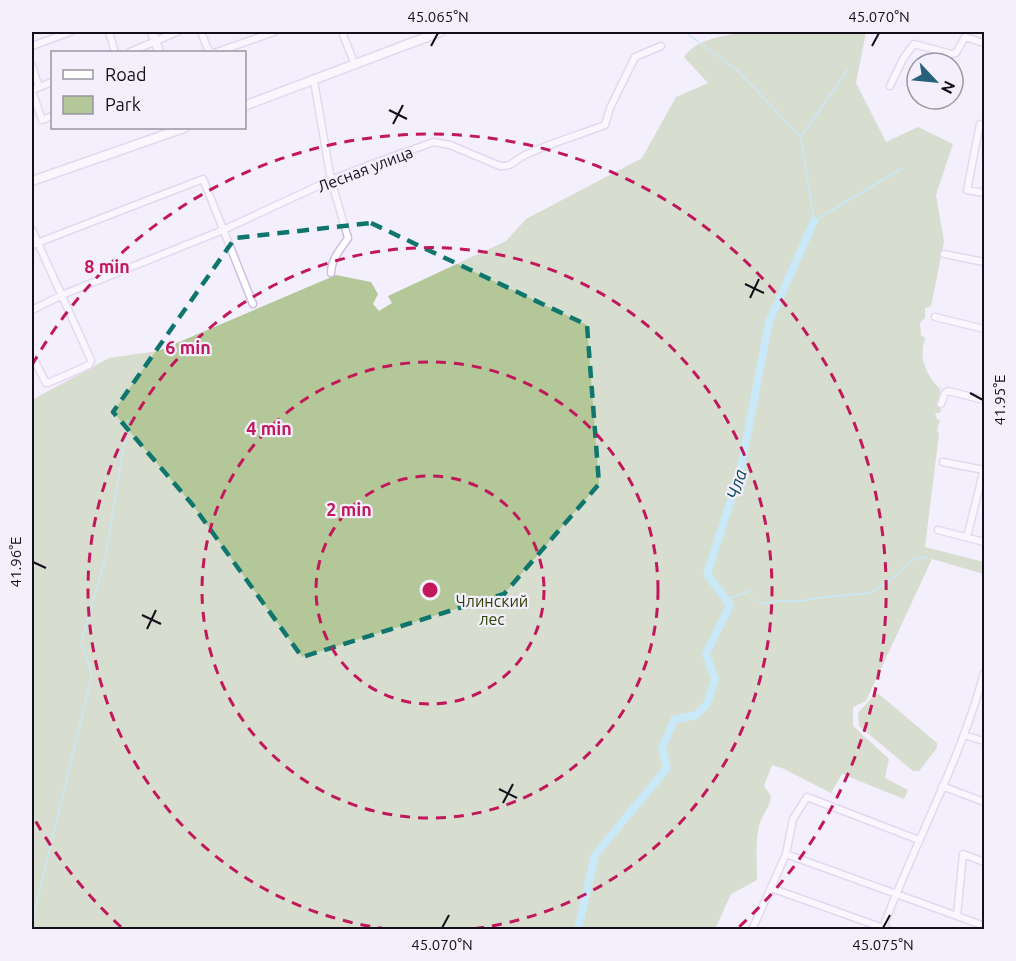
<svg xmlns="http://www.w3.org/2000/svg" width="1016" height="961" font-family="Ubuntu,sans-serif">
	<style>
		.green { fill: #b4c798 }
		.lines { fill: none; stroke-linecap: round; stroke-linejoin: round }
		.stream { stroke: #96e0f1; stroke-width: 1.5 }
		.river { stroke: #96e0f1; stroke-width: 8 }
		.street-casing { stroke: #cdbfe0; stroke-width: 9 }
		.secondary-casing { stroke: #cdbfe0; stroke-width: 11 }
		.street { stroke: #fff; stroke-width: 6 }
		.secondary { stroke: #fff; stroke-width: 8 }
		.marked { fill: none; stroke: #0f766e; stroke-width: 4.5; stroke-dasharray: 12 8; stroke-linejoin: round }
		.ticks { fill: none; stroke: #130e1a; stroke-width: 2 }
		.ring { fill: none; stroke: #c2185b; stroke-width: 3; stroke-dasharray: 10 8 }
		.labels { text-anchor: middle; dominant-baseline: central; stroke-width: 4.5; stroke-linejoin: round; paint-order: stroke }
		.street-label { font-size: 16px; fill: #130e1a; stroke: #f4effd }
		.park-label { font-size: 16px; fill: #2e4002; stroke: #f4effd }
		.water-label { font-size: 18px; font-style: italic; fill: #034855; stroke: #f4effd }
		.centre { fill: #c2185b; stroke: #f4effd; stroke-width: 3 }
		.ring-label { font-size: 18px; text-anchor: middle; font-weight: bold; fill: #c2185b; stroke: #f4effd; stroke-width: 4.5; stroke-linejoin: round; paint-order: stroke }
		.neatline { fill: none; stroke: #130e1a; stroke-width: 2 }
		.ticks-label { font-size: 15px; text-anchor: middle; fill: #130e1a }
	</style>
	<rect width="100%" height="100%" fill="#f4effd"/>
	<!-- green -->
	<path class="green" d="M744 32H866L856 83 886 142 918 127 953 144 936 195 944 241 931 306 925 308V318L920 323 921 336 925 337C925 341 923 344 923 347 920 363 930 379 940 389L939 406 941 410 939 413H935L937 419 940 420 937 430 939 434 925 547 984 562V574L932 559 866 701 853 707V726L889 759 885 778 908 790 904 799 842 774 831 793 784 769 772 765 764 786 771 796C770 806 764 813 760 822 755 839 757 862 757 880L731 894 715 929 32 930V400L109 358 158 351 336 275 371 282 378 294 373 304 379 311 392 303 388 296 506 241 526 219 642 158 676 97 708 83 684 57C699 37 722 37 744 32Z
		M879 694 937 743V748L919 771H913L859 726 858 713 874 695Z"/>
	<g class="lines">
		<!-- stream -->
		<path class="stream" d="M685 32 738 71 801 137 814 221 901 169
			M801 137 848 69
			M757 598 759 602 762 604 777 601H799L825 597 870 593 891 580 908 563 917 558 927 557
			M726 599 751 591
			M32 922 92 675 81 642 105 560 128 420"/>
		<!-- river -->
		<path class="river" d="M578 930 595 855 667 768 662 748 674 720 696 715 707 704 715 679 706 654 730 605 707 574 740 472 769 322 814 221"/>
		<!-- street casing -->
		<g class="street-casing">
			<path id="street" d="M109 32 115 52
				M201 32 209 52H212
				M342 32 355 65
				M32 46 70 32
				M130 52 177 32
				M217 52 274 32
				M32 66 39 87
				M314 81 331 180 348 238C341 249 331 259 331 273
				M890 86 903 59 914 44 951 54 956 53 965 37 984 43
				M32 90 52 82
				M32 91 42 120 52 116
				M984 125 980 124 967 190 984 193
				M32 230 91 360 89 365 48 383H46L33 358
				M32 245 203 179 253 304
				M944 254 984 262
				M32 310 62 295 223 230 331 180 374 163 434 142 450 145 500 166C512 167 515 160 525 155 551 143 579 135 605 125L610 108 635 57 661 46
				M935 317 984 329
				M941 404 945 393 948 391 984 400
				M943 462 984 470
				M938 530 984 542
				M967 537 984 469
				M964 735 984 741
				M942 786 984 802
				M786 854 957 916
				M984 862 963 854 957 916 984 926
				M771 888 889 930
				M752 930 786 854 793 819 807 797 919 840
				M882 930C914 844 960 762 984 673"/>
		</g>
		<!-- secondary casing -->
		<g class="secondary-casing">
			<path id="secondary" d="M152 32 159 52
				M244 106 440 32
				M32 181 184 128"/>
		</g>
		<!-- street -->
		<use href="#street" class="street"/>
		<!-- secondary -->
		<use href="#secondary" class="secondary"/>
	</g>
	<!-- marked area -->
	<path d="M0 0H1016V961H0ZM371 223 587 325 599 484 504 594 302 657 192 504 113 412 235 238Z" fill="#f4effd" fill-opacity=".55" fill-rule="evenodd"/>
	<path class="marked" d="M371 223 587 325 599 484 504 594 302 657 192 504 113 412 235 238Z"/>
	<!-- ticks -->
	<path class="ticks" d="M431 46 438 33M872 46 879 33M389 110 407 119M393 124 403 105M745 284 764 293M750 298 759 279M970 393 983 400M33 562 46 568M142 615 161 624M147 629 156 610M499 789 517 798M503 803 513 784M442 928 449 915M883 928 890 915"/>
	<!-- distance rings -->
	<g class="ring">
		<circle cx="430" cy="590" r="114"/>
		<circle cx="430" cy="590" r="228"/>
		<path d="M388 929A342 342 0 1 1 472 929"/>
		<path d="M121 927A457 457 0 0 1 32 815M32 365A457 457 0 1 1 739 927"/>
	</g>
	<g class="labels">
		<!-- street labels -->
		<g class="street-label">
			<text transform="translate(365 169) rotate(-21)">Лесная улица</text>
		</g>
		<!-- park labels -->
		<g class="park-label">
			<text x="492" y="601">Члинский<tspan x="492" dy="18">лес</tspan></text>
		</g>
		<!-- water labels -->
		<g class="water-label">
			<text transform="translate(736 484) rotate(-73)">Чла</text>
		</g>
	</g>
	<circle cx="430" cy="590" r="9" class="centre"/>
	<g class="ring-label">
		<text x="107" y="273">8 min</text>
		<text x="188" y="354">6 min</text>
		<text x="269" y="435">4 min</text>
		<text x="349" y="516">2 min</text>
	</g>
	<!-- border -->
	<rect width="1016" height="961" fill="none" stroke="#f4effd" stroke-width="66"/>
	<!-- legend -->
	<rect x="51" y="51" width="195" height="78" fill="#f4effd" stroke="#9a95a2" stroke-width="1.5"/>
	<rect x="63" y="70" width="30" height="9" fill="#ffffff" stroke="#9a95a2" stroke-width="1.5"/>
	<text x="105" y="81" font-size="18" fill="#130e1a">Road</text>
	<rect x="63" y="96" width="30" height="18" fill="#b4c798" stroke="#9a95a2" stroke-width="1.5"/>
	<text x="105" y="111" font-size="18" fill="#130e1a">Park</text>
	<!-- north arrow -->
	<g transform="translate(935 81) rotate(116)"><circle r="28" fill="#f4effd" stroke="#9a95a2" stroke-width="1.5"/>
	<path d="M0-4.5L10 22L0 15L-10 22Z" fill="#28617a"/>
	<text y="-9" font-size="16" font-weight="bold" text-anchor="middle" fill="#130e1a">N</text>
	</g>
	<rect x="33" y="33" width="950" height="895" class="neatline"/>
	<g class="ticks-label">
		<text x="438" y="22">45.065°N</text>
		<text x="879" y="22">45.070°N</text>
		<text transform="translate(1000 400) rotate(-90)" y="5">41.95°E</text>
		<text transform="translate(16 562) rotate(-90)" y="5">41.96°E</text>
		<text x="442" y="950">45.070°N</text>
		<text x="883" y="950">45.075°N</text>
	</g>
</svg>
